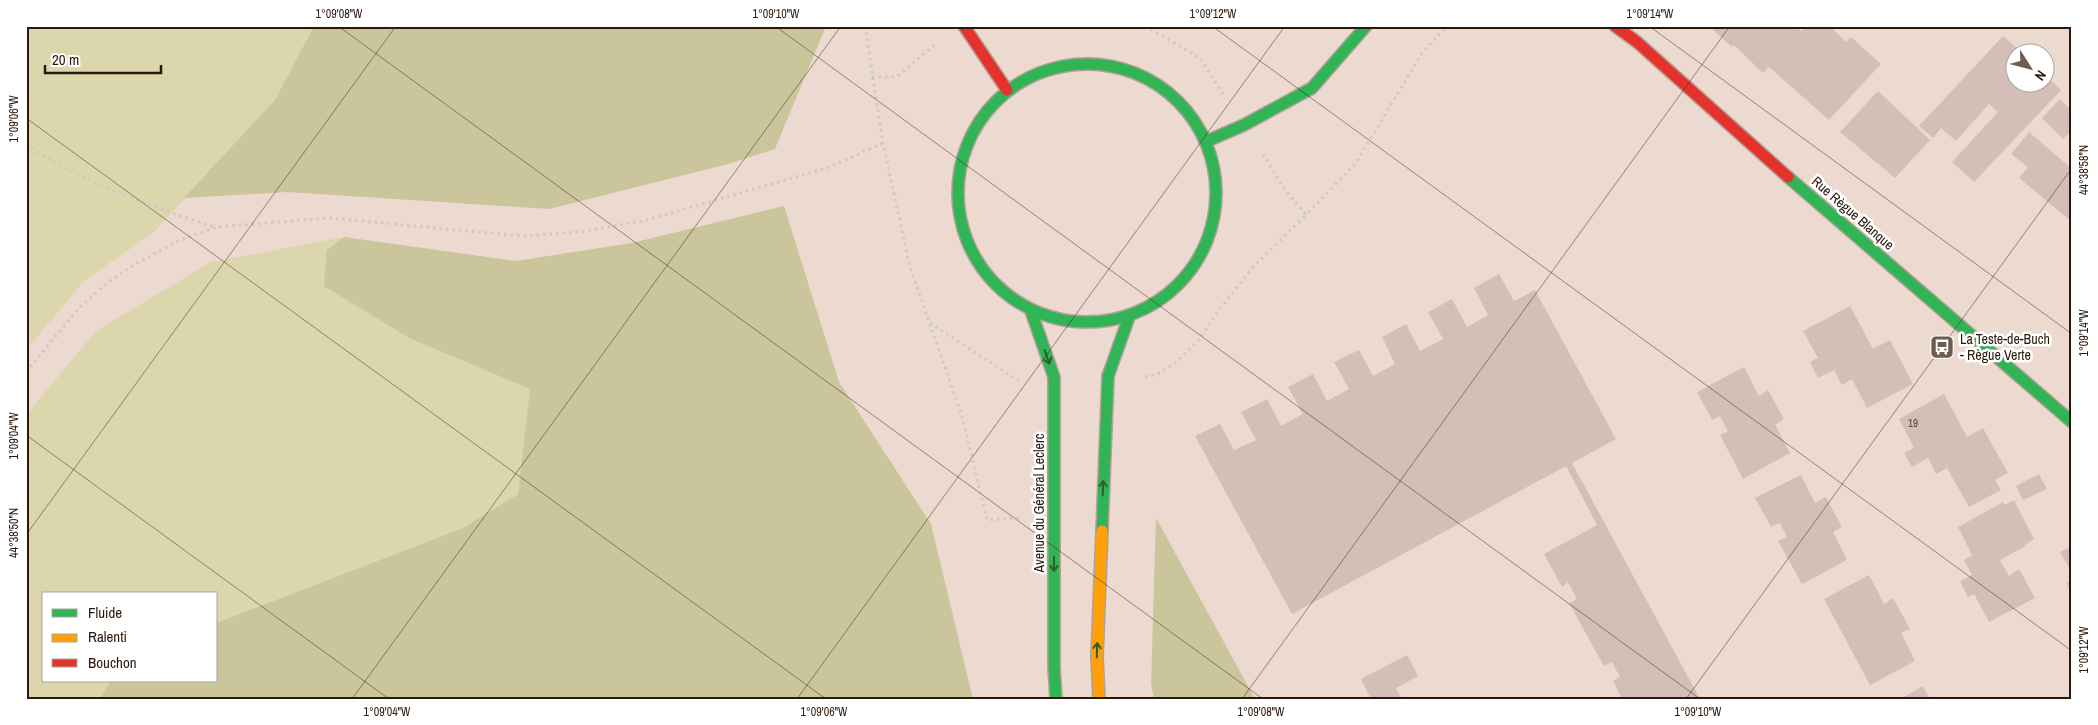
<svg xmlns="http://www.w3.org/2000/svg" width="2098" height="725" font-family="'Archivo Narrow',sans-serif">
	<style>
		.green { fill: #dcd6ad }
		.forest { fill: #cac59b }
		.building { fill: #d3bfb8 }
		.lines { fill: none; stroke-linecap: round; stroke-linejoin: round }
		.fast-casing { stroke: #b2a197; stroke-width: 14 }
		.slow-casing { stroke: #b2a197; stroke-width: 14 }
		.jam-casing { stroke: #b2a197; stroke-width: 14 }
		.path { stroke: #cfc9c6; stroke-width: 3; stroke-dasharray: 2.5 4; stroke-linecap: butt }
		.fast { stroke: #30b455; stroke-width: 11 }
		.slow { stroke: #ff9f0a; stroke-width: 11 }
		.jam { stroke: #e5322d; stroke-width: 11 }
		.oneway { stroke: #2d5e2d }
		.ticks { fill: none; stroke: #2b180c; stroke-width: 1; stroke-opacity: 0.45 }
		.labels { text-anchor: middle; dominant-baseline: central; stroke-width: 5; stroke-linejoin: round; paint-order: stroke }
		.number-label { font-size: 11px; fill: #554237 }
		.street-label { font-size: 14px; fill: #2b180c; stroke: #fff }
		.poi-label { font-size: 14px; fill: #2b180c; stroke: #fff; text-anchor: start }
		.neatline { fill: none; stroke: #2b180c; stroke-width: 2 }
		.ticks-label { font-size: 12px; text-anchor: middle; fill: #2b180c }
	</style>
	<rect width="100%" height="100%" fill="#ecdad0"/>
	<!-- green -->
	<path class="green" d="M26 26H314L275 100 154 232 83 282 26 350Z
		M344 237 328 250 411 339 530 389 518 494 463 528 216 623V594H44V681H111L99 699H26V415L96 331 211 262Z"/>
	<!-- forest -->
	<path class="forest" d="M314 26H826L775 149 728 164 549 209 287 192 184 198 275 100Z
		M784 206 839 382 931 524 973 699H99L111 681H216V623L463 528 518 494 530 389 411 339 324 286 327 250 344 237 516 261 632 243Z
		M1156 518 1255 699H1154L1151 684Z"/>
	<!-- building -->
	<path class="building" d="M1709 26H1796L1801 31 1806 26H1829L1846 42 1851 37 1881 64 1829 120 1769 67 1763 73 1734 45 1732 47Z
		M2003 36 2021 52H2016V82H2046V75L2061 90 1974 182 1952 162 1998 112 1989 104 1956 141 1941 128 1933 138 1919 126Z
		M1878 91 1930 140 1895 178 1840 132Z
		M2060 99 2072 111V130L2063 139 2042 118Z
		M2029 132 2072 169V222L2019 178 2028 167 2011 154Z
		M1499 274 1514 301 1535 290 1616 439 1572 463 1700 699H1622L1613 681 1620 677 1612 662 1604 666 1569 603 1577 599 1568 582 1562 587 1544 554 1597 525 1566 466 1292 614 1195 436 1220 424 1234 450 1256 440 1241 412 1267 399 1281 426 1303 414 1288 387 1313 374 1327 401 1349 389 1334 362 1359 350 1373 376 1395 364 1382 337 1406 324 1420 351 1443 339 1428 312 1452 299 1467 327 1488 315 1474 288Z
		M1850 306 1873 349 1890 340 1913 384 1867 408 1852 379 1842 385 1834 370 1818 378 1810 362 1818 358 1803 331Z
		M1744 367 1759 396 1768 390 1784 419 1775 425 1790 453 1743 479 1720 435 1728 431 1720 416 1712 420 1697 392Z
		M1944 394 1967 437 1983 428 2008 473 1995 480 2001 490 1969 507 1947 468 1936 474 1928 458 1912 467 1904 453 1914 448 1899 419Z
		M2039 474 2047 489 2023 500 2016 486Z
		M1801 475 1815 503 1826 497 1842 527 1833 532 1847 560 1802 584 1778 541 1787 537 1780 523 1771 527 1755 498Z
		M2014 500 2034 539 2025 545 2026 546 2000 560 2009 576 2019 569 2035 598 1989 622 1974 594 1968 597 1960 581 1972 575 1964 560 1972 555 1958 527 2003 502 2004 505Z
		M2072 546V573L2060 552Z
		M1869 575 1884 604 1893 598 1910 629 1901 633 1915 661 1870 685 1824 599Z
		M2072 580V594L2066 583Z
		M1407 655 1418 676 1396 688 1402 699H1371L1361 679Z
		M1923 686 1930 699H1900Z"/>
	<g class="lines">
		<!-- fast casing -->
		<g class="fast-casing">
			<path id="fast" d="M958 193a129 129 0 1 1 258 0a129 129 0 1 1-258 0Z
				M1207 141 1244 125 1312 88 1366 26
				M1788 177 2072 422
				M1031 311 1054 377V667L1056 699
				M1102 531 1108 376 1129 317"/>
		</g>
		<!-- slow casing -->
		<g class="slow-casing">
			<path id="slow" d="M1099 699 1097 657 1102 531"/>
		</g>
		<!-- jam casing -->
		<g class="jam-casing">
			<path id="jam" d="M964 26 1007 90
				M1615 26 1637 42 1788 177"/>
		</g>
		<!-- path -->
		<path class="path" d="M865 26 883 143 910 267 962 416 987 520 1019 518
			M1145 26 1200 58 1225 97
			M872 77H896L936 44
			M26 145C81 181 153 208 215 227
			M1263 154 1283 187 1306 215 1356 163 1422 53 1447 26
			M930 323 1019 381
			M26 372 80 307 108 282 137 263 176 242 216 227 329 218 522 236 579 232 647 220 830 167 883 143
			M1145 377 1157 374 1174 364 1198 341 1219 310 1254 266 1306 215"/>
		<!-- fast -->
		<use href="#fast" class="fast"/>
		<!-- slow -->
		<use href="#slow" class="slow"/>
		<!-- jam -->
		<use href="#jam" class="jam"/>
	</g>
	<!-- one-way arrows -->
	<defs><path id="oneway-shaft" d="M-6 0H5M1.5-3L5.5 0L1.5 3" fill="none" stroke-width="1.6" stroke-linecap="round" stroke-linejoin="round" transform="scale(1.25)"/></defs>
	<g class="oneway">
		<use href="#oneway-shaft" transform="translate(1047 357) rotate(71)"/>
		<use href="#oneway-shaft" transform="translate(1103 488) rotate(-88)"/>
		<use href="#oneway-shaft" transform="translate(1054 564) rotate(90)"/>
		<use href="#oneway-shaft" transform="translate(1097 650) rotate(-88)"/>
	</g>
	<!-- ticks -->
	<path class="ticks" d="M338 26 1263 699M775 26 1700 699M1212 26 2072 651M1649 26 2072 334M26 118 826 699M26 435 389 699M26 535 396 26M352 699 841 26M797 699 1285 26M1242 699 1730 26M1686 699 2072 168"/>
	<!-- icons -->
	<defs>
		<g id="bus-square" transform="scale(1.25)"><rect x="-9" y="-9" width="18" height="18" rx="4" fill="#6f5c51" stroke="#fff"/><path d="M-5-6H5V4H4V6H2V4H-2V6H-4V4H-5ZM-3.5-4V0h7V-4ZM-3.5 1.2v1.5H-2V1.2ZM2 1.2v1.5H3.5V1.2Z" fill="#fff"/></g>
	</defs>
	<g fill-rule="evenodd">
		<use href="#bus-square" x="1942" y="347"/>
	</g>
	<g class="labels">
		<!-- number labels -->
		<g class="number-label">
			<text x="1913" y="423">19</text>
		</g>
		<!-- street labels -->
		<g class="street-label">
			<text transform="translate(1853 213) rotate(41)">Rue Règue Blanque</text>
			<text transform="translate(1039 503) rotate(-90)">Avenue du Général Leclerc</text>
		</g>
		<!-- poi labels -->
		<g class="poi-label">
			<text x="1960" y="339">La Teste-de-Buch<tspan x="1960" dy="16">- Règue Verte</tspan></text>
		</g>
	</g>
	<!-- border -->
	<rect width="2098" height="725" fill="none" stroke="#ffffff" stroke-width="55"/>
	<!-- legend -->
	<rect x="42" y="592" width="175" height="90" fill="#ffffff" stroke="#aaa39e"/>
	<rect x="52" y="609" width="25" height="8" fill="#30b455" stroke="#aaa39e"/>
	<text x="88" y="618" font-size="15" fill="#2b180c">Fluide</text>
	<rect x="52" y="634" width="25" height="8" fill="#ff9f0a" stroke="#aaa39e"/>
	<text x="88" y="642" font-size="15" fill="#2b180c">Ralenti</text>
	<rect x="52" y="659" width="25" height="8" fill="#e5322d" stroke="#aaa39e"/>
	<text x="88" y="668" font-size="15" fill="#2b180c">Bouchon</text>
	<!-- north arrow -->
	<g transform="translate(2030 68) rotate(126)"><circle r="24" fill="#ffffff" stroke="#aaa39e"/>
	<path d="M0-4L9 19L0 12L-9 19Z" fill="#6f5c51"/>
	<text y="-8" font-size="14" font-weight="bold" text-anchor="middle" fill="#2b180c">N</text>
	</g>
	<!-- scale -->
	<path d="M45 65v8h116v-8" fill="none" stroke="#2b180c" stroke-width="2.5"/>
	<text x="52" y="65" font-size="15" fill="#2b180c" stroke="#ffffff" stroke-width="4" paint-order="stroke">20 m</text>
	<rect x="28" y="28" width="2042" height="670" class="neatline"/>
	<g class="ticks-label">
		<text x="339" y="18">1°09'08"W</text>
		<text x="776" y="18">1°09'10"W</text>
		<text x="1213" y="18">1°09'12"W</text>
		<text x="1650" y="18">1°09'14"W</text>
		<text transform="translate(14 119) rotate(-90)" y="4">1°09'06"W</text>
		<text transform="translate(2084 170) rotate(-90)" y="4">44°38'58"N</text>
		<text transform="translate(2084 333) rotate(-90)" y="4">1°09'14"W</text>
		<text transform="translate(14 436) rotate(-90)" y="4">1°09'04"W</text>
		<text transform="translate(14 533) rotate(-90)" y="4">44°38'50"N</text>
		<text transform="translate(2084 650) rotate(-90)" y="4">1°09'12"W</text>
		<text x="387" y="716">1°09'04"W</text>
		<text x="824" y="716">1°09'06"W</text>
		<text x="1261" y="716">1°09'08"W</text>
		<text x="1698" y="716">1°09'10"W</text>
	</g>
</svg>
